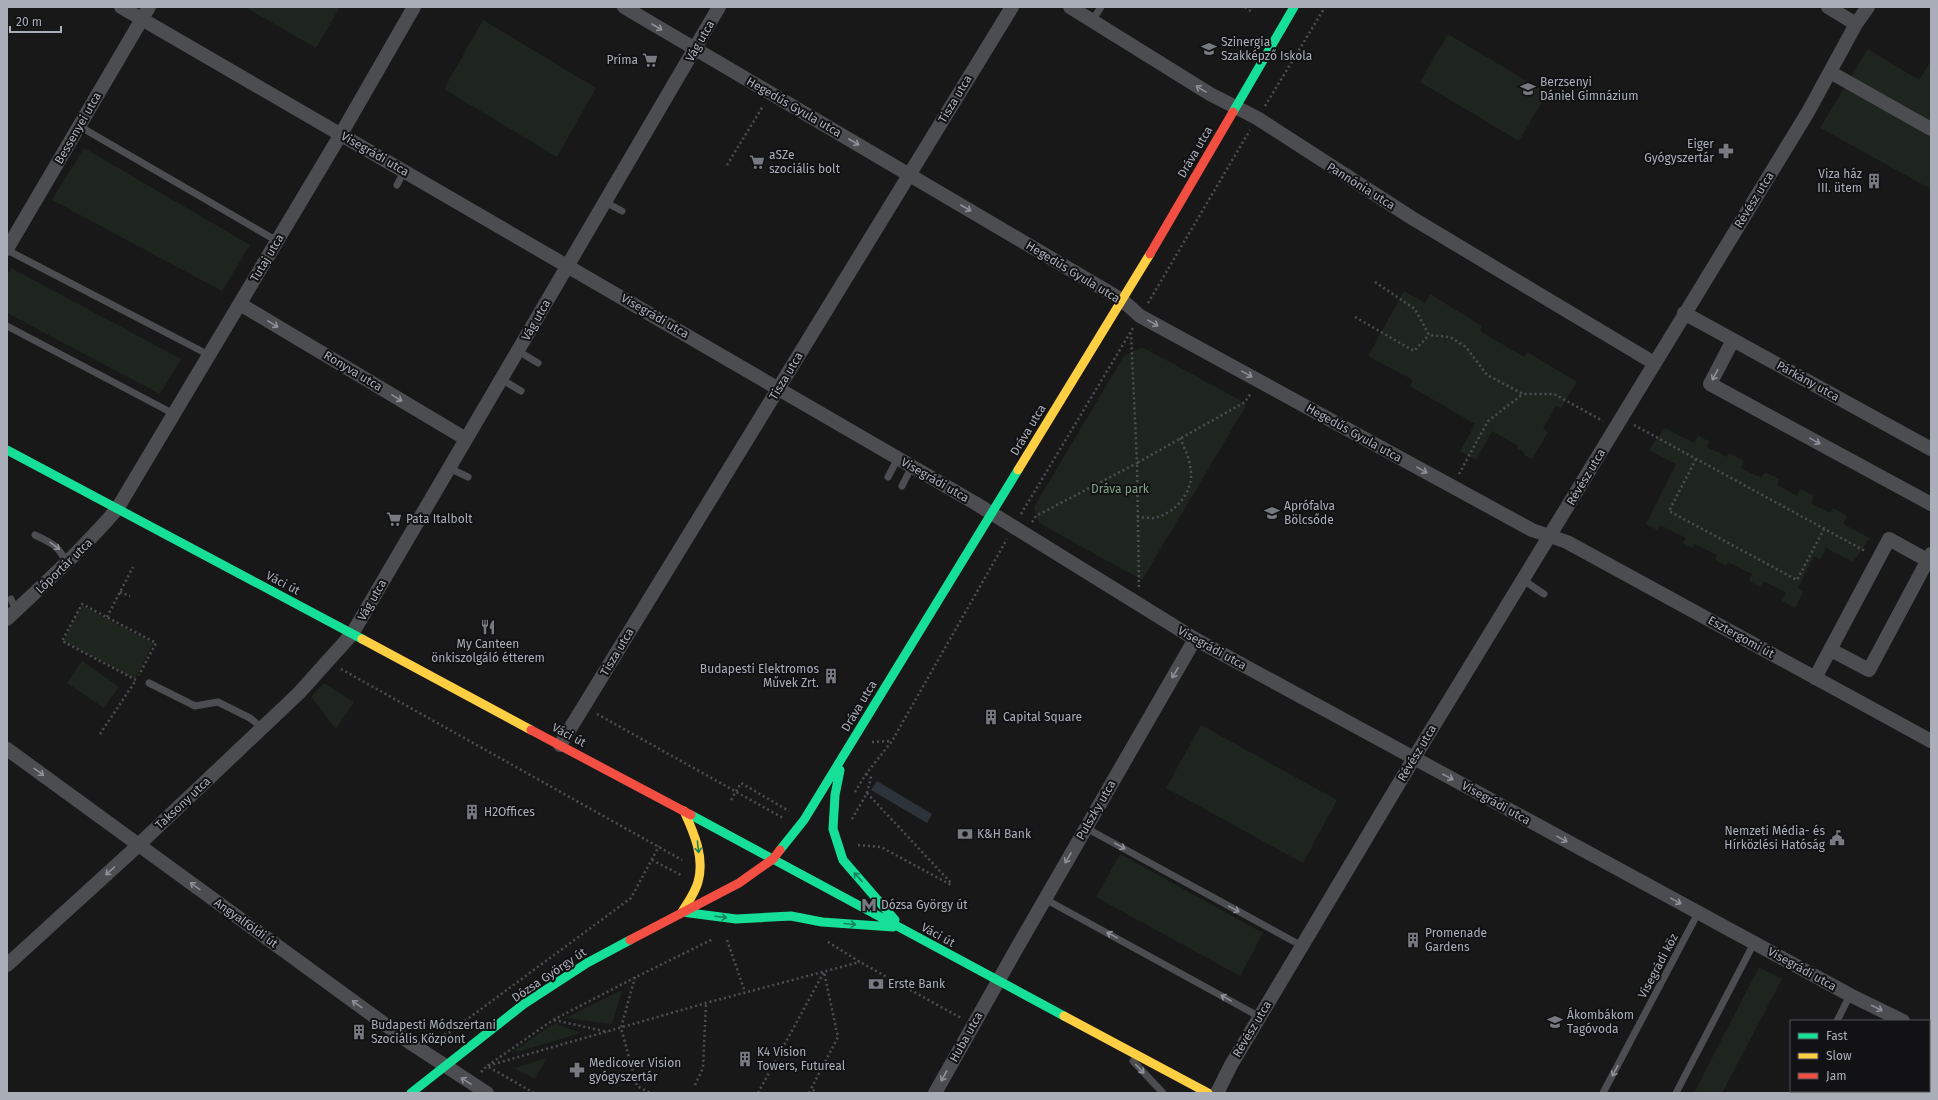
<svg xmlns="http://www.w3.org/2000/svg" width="1938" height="1100" font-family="'Fira Sans',sans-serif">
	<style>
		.green { fill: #1e251f }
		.water { fill: #2c333a }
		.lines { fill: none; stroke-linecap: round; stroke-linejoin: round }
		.path { stroke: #4e4f53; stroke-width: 2.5; stroke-dasharray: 2 3; stroke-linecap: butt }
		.lane { stroke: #4c4d51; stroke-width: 7 }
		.street { stroke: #4c4d51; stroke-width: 14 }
		.fast { stroke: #16e098; stroke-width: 9 }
		.slow { stroke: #ffcf43; stroke-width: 9 }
		.jam { stroke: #f24e42; stroke-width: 9 }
		.oneway { stroke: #8e919a }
		.oneway2 { stroke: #14835d }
		.labels { text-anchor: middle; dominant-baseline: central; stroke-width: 4; stroke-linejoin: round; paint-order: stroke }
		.street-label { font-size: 12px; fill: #aaaeb9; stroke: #121214 }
		.poi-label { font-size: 12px; fill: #aaaeb9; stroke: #121214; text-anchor: start }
		.park-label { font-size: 12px; fill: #81a384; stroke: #121214 }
	</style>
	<rect width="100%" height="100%" fill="#181818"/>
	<!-- green -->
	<path class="green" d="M245 7H340L316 48Z
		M483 20 596 88 557 157 444 89Z
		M1448 34 1547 93 1519 141 1420 82Z
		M1868 49 1919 80 1931 61V189L1820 128Z
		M84 148 250 245 222 291 52 200Z
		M11 268 181 359 160 394 7 313V275Z
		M1404 291 1425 303 1430 294 1482 326 1480 331 1524 357 1527 352 1577 382 1561 408 1556 406 1543 429 1548 432 1532 459 1524 455 1525 453 1517 448 1518 446 1492 431 1476 460 1460 451 1475 424 1410 386 1413 380 1368 356Z
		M1142 347 1247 404 1142 580 1039 523 1034 507 1124 356Z
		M1665 428 1694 443 1698 436 1709 441 1707 447 1727 457 1729 453 1744 461 1741 468 1761 478 1765 472 1779 479 1777 485 1797 496 1801 489 1814 496 1811 503 1830 513 1833 508 1847 516 1843 524 1870 538 1853 562 1826 548 1820 560 1814 556 1798 588 1804 591 1795 608 1782 601 1786 593 1763 581 1760 587 1749 581 1752 574 1728 562 1726 566 1715 560 1717 555 1695 544 1693 548 1683 543 1686 538 1660 525 1657 530 1646 524 1676 464 1649 450Z
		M82 605 153 643 135 679 63 641Z
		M82 661 119 687 104 708 67 683Z
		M324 683 354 702 336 729 311 697Z
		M1201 725 1337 800 1303 863 1166 788Z
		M1120 854 1263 933 1240 976 1096 897Z
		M1759 967 1782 979 1722 1093H1694Z
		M622 990 612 1024 565 1018Z
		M555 1023 581 1033 517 1052 515 1050Z
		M547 1058 535 1079 514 1068Z"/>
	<!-- water -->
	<path class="water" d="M877 781 932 814 927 823 871 790Z"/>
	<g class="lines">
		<!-- path -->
		<path class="path" d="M1245 7 1252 12
			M1265 106 1325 7
			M727 165 763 106
			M1375 282 1415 309 1429 335 1450 337 1466 347 1487 375 1523 394H1554L1603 421
			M1148 303 1250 130
			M1355 317 1414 351 1429 335
			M1634 425 1865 551
			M1696 459 1669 511 1797 580 1824 529
			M1459 474 1488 421 1523 394
			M1021 514 1133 328
			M1137 517C1142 517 1148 518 1153 518 1173 515 1192 494 1191 474 1191 461 1185 449 1180 438
			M1032 522 1036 516 1137 463 1131 333
			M1139 587 1137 463 1245 402 1251 393
			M120 592 130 596
			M107 617 133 567
			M341 669 682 860
			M136 680 62 641 82 604 156 643 139 675
			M597 714 783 818
			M100 734 136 680
			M872 742 891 741
			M855 792 866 774 892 741 1007 539
			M867 793 952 884
			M731 800 741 783 789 811
			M852 819 867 793 871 778 866 774
			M858 845 881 847 953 886
			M652 860 681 875
			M727 940 745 992
			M828 942 860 962 961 1018
			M635 977 621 1028 637 1086 650 1093
			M554 1020 608 1032
			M430 1036 437 1038 450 1032 631 898 659 846
			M481 1072 487 1066 706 1003 860 962
			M695 1085 703 1068 706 1003
			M534 1093 487 1066 553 1020 636 977 713 939
			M758 1093 824 972 838 1037 811 1089 818 1093
			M809 1093 811 1089"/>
		<!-- lane -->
		<path class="lane" d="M1092 21 1101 7
			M79 126 277 241
			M397 185 404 171
			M605 202 622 211
			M7 250 209 355
			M7 326 174 414
			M518 351 538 363
			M501 379 521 391
			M449 468 468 477
			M888 477 898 458
			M902 486 912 466
			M35 535C52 543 59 546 67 564
			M1523 580 1544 594
			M11 599 16 611
			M149 683 195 706 218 702 250 718 262 728
			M1086 828 1302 946
			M1045 899 1260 1017
			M1837 1021 1850 995
			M1133 1061 1163 1093
			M1603 1093 1698 913
			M1676 1093 1754 943
			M1799 1093 1800 1091"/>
		<!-- street -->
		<path class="street" d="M121 7 975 503 1195 639 1850 995 1903 1021
			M624 7 1122 300 1140 316 1532 530 1567 542 1931 741
			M1070 7 1210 94 1257 118 1412 218 1654 363
			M1828 7 1856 24
			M1830 72 1931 129
			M7 249 149 7
			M240 304 466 439
			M1684 313 1931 449
			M1733 340 1710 384 1931 504
			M7 619C46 582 82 550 117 509L341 134 414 7
			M1831 650 1869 670 1931 554
			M1815 678 1889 539 1927 560
			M560 745 1012 7
			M7 749 412 1044 487 1093
			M7 965 131 852 299 693 352 634 719 7
			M1929 1033 1931 1034
			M935 1093 1022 939 1195 639
			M1217 1093 1231 1065 1414 758 1808 112 1856 24 1868 7"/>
		<!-- fast -->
		<path class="fast" d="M1233 112 1294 7
			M7 450 362 639
			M840 770 835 795 833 829 843 860 895 920
			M691 815 1064 1016
			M780 850 804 820 1018 470
			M682 912 736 919 791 916 822 922 893 927
			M411 1093 524 1004 587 963 630 940"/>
		<!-- slow -->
		<path class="slow" d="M1018 470 1150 254
			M362 639 531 730
			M682 912C688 902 695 893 698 882 705 858 694 833 684 811
			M1064 1016 1208 1093"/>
		<!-- jam -->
		<path class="jam" d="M1150 254 1233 112
			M531 730 691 815
			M630 940 739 883 773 859 780 850"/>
	</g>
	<!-- one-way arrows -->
	<defs><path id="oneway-shaft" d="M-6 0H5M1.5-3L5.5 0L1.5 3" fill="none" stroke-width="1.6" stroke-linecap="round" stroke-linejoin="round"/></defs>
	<g class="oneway">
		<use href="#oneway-shaft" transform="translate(657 27) rotate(30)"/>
		<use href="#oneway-shaft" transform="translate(1201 89) rotate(-148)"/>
		<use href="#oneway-shaft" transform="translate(854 142) rotate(30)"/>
		<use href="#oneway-shaft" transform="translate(966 208) rotate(30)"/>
		<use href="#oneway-shaft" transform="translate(1153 323) rotate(29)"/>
		<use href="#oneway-shaft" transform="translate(273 324) rotate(31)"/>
		<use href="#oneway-shaft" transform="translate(1247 374) rotate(29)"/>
		<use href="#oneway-shaft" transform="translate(1715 375) rotate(118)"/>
		<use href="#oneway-shaft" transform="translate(397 398) rotate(31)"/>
		<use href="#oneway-shaft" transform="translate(1815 441) rotate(29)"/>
		<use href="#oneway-shaft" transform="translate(1422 470) rotate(29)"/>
		<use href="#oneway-shaft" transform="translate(55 546) rotate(37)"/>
		<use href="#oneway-shaft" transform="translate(1175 673) rotate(120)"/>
		<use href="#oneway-shaft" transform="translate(39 772) rotate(36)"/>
		<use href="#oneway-shaft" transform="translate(1448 777) rotate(29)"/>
		<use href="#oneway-shaft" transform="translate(1562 839) rotate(29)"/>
		<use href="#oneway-shaft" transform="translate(1120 846) rotate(29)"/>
		<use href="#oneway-shaft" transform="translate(1068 858) rotate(120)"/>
		<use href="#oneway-shaft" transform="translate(110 871) rotate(138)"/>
		<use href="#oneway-shaft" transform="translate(195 886) rotate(-144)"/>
		<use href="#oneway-shaft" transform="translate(1676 901) rotate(29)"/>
		<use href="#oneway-shaft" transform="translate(1234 909) rotate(29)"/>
		<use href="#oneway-shaft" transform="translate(1112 935) rotate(-151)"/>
		<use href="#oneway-shaft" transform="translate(1226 998) rotate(-151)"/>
		<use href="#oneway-shaft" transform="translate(357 1004) rotate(-144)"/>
		<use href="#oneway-shaft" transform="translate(1877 1008) rotate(26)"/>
		<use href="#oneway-shaft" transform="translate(1140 1069) rotate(46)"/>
		<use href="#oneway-shaft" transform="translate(1615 1071) rotate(118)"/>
		<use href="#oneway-shaft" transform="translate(944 1076) rotate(119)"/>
		<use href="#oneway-shaft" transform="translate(466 1081) rotate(-148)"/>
	</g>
	<g class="oneway2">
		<use href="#oneway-shaft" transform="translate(698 847) rotate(84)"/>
		<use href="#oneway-shaft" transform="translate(858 877) rotate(-133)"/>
		<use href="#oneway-shaft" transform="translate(721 917) rotate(7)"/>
		<use href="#oneway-shaft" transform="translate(850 924) rotate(5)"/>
	</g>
	<!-- icons -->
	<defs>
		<g id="school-bare" transform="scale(1.2)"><path d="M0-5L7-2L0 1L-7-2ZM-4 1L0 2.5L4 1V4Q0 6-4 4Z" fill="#777a81" stroke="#121214" stroke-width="2.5" paint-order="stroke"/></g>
		<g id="supermarket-bare" transform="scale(1.2)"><path d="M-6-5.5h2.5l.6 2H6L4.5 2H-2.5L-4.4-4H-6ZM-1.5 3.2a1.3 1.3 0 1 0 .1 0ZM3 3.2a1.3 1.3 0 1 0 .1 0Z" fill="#777a81" stroke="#121214" stroke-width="2.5" paint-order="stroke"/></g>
		<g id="pharmacy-bare" transform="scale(1.2)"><path d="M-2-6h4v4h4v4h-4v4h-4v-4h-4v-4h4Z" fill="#777a81" stroke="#121214" stroke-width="2.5" paint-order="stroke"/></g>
		<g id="building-bare" transform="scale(1.2)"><path d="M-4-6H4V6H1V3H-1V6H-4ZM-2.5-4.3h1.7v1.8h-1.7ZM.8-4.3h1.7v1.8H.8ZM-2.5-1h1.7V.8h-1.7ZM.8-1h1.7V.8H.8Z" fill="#777a81" stroke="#121214" stroke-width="2.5" paint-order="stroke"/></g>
		<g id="restaurant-bare" transform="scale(1.2)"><path d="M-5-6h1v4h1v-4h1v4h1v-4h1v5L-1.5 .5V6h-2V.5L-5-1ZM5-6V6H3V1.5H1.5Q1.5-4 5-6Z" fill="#777a81" stroke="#121214" stroke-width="2.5" paint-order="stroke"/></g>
		<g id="bank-bare" transform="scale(1.2)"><path d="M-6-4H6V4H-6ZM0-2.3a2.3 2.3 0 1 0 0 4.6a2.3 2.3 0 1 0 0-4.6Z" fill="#777a81" stroke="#121214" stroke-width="2.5" paint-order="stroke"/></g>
		<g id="civic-bare" transform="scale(1.2)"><path d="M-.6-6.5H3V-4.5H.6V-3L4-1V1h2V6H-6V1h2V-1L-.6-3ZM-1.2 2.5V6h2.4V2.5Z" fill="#777a81" stroke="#121214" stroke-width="2.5" paint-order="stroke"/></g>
		<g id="metro-bare" transform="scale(1.2)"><path d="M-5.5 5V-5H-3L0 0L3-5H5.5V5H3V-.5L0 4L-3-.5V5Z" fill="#777a81" stroke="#121214" stroke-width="2.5" paint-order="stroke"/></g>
	</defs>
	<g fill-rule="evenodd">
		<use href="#school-bare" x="1209" y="49"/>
		<use href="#supermarket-bare" x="650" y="60"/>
		<use href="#school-bare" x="1528" y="89"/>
		<use href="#pharmacy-bare" x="1726" y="151"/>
		<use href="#supermarket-bare" x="757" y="162"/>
		<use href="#building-bare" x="1874" y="181"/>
		<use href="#school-bare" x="1272" y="513"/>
		<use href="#supermarket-bare" x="394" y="519"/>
		<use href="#restaurant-bare" x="488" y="627"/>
		<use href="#building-bare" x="831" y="676"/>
		<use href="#building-bare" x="991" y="717"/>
		<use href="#building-bare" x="472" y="812"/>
		<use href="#bank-bare" x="965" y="834"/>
		<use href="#civic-bare" x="1837" y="838"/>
		<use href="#metro-bare" x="869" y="905"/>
		<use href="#building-bare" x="1413" y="940"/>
		<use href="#bank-bare" x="876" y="984"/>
		<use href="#school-bare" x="1555" y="1022"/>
		<use href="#building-bare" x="359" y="1032"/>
		<use href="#building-bare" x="745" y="1059"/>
		<use href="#pharmacy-bare" x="577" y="1070"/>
	</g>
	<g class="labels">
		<!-- street labels -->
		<g class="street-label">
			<text transform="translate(700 41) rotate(-60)">Vág utca</text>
			<text transform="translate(955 99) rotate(-59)">Tisza utca</text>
			<text transform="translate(794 107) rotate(30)">Hegedűs Gyula utca</text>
			<text transform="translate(78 128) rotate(-60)">Bessenyei utca</text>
			<text transform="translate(1195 152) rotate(-60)">Dráva utca</text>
			<text transform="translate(375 154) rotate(30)">Visegrádi utca</text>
			<text transform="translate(1361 186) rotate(32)">Pannónia utca</text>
			<text transform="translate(1754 200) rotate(-58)">Révész utca</text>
			<text transform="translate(267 258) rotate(-59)">Tutaj utca</text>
			<text transform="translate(1073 272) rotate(31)">Hegedűs Gyula utca</text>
			<text transform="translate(655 316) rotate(30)">Visegrádi utca</text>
			<text transform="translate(536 320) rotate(-60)">Vág utca</text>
			<text transform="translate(353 371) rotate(31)">Ronyva utca</text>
			<text transform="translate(786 376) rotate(-59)">Tisza utca</text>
			<text transform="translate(1808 381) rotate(29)">Párkány utca</text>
			<text transform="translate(1028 430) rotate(-59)">Dráva utca</text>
			<text transform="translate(1354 433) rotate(29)">Hegedűs Gyula utca</text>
			<text transform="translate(1586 477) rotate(-59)">Révész utca</text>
			<text transform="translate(935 480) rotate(30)">Visegrádi utca</text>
			<text transform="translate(64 566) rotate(-44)">Lőportár utca</text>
			<text transform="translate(283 583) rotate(28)">Váci út</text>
			<text transform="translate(372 600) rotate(-60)">Vág utca</text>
			<text transform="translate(1741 637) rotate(29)">Esztergomi út</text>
			<text transform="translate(1212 648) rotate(29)">Visegrádi utca</text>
			<text transform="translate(617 652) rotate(-59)">Tisza utca</text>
			<text transform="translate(859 706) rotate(-59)">Dráva utca</text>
			<text transform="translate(569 735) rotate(28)">Váci út</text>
			<text transform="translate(1417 753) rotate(-59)">Révész utca</text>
			<text transform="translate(183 803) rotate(-43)">Taksony utca</text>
			<text transform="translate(1496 803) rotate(29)">Visegrádi utca</text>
			<text transform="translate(1096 810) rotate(-60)">Pulszky utca</text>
			<text transform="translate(246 923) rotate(36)">Angyalföldi út</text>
			<text transform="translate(938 935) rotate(29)">Váci út</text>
			<text transform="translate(1658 966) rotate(-62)">Visegrádi köz</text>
			<text transform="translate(1802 969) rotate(29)">Visegrádi utca</text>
			<text transform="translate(549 975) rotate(-34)">Dózsa György út</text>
			<text transform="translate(1252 1029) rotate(-59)">Révész utca</text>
			<text transform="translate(966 1037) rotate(-61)">Huba utca</text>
		</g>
		<!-- poi labels -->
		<g class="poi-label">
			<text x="1221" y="42">Szinergia<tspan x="1221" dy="14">Szakképző Iskola</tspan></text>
			<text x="638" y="60" text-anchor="end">Príma</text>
			<text x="1540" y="82">Berzsenyi<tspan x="1540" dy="14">Dániel Gimnázium</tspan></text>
			<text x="1714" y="144" text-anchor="end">Eiger<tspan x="1714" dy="14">Gyógyszertár</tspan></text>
			<text x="769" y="155">aSZe<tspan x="769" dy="14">szociális bolt</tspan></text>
			<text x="1862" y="174" text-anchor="end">Viza ház<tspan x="1862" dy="14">III. ütem</tspan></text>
			<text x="1284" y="506">Aprófalva<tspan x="1284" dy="14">Bölcsőde</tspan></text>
			<text x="406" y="519">Pata Italbolt</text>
			<text x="488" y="644" text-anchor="middle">My Canteen<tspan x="488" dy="14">önkiszolgáló étterem</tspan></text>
			<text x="819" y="669" text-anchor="end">Budapesti Elektromos<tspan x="819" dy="14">Művek Zrt.</tspan></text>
			<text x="1003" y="717">Capital Square</text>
			<text x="484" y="812">H2Offices</text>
			<text x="1825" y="831" text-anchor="end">Nemzeti Média- és<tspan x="1825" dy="14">Hírközlési Hatóság</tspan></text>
			<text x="977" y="834">K&amp;H Bank</text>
			<text x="881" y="905">Dózsa György út</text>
			<text x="1425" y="933">Promenade<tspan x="1425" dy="14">Gardens</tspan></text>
			<text x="888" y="984">Erste Bank</text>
			<text x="1567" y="1015">Ákombákom<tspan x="1567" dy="14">Tagóvoda</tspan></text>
			<text x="371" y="1025">Budapesti Módszertani<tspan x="371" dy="14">Szociális Központ</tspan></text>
			<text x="757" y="1052">K4 Vision<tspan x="757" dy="14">Towers, Futureal</tspan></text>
			<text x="589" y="1063">Medicover Vision<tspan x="589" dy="14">gyógyszertár</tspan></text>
		</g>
		<!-- park labels -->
		<g class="park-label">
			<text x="1120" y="489">Dráva park</text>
		</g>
	</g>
	<!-- border -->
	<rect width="1938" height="1100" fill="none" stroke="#aaaeb9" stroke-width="16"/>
	<!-- legend -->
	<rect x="1790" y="1020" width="140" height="72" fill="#121214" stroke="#4f5056"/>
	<rect x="1798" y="1033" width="20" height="6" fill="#16e098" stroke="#4f5056"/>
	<text x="1826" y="1040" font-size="12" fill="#aaaeb9">Fast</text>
	<rect x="1798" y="1053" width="20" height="6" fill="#ffcf43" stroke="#4f5056"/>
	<text x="1826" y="1060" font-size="12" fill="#aaaeb9">Slow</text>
	<rect x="1798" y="1073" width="20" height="6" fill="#f24e42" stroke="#4f5056"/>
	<text x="1826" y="1080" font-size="12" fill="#aaaeb9">Jam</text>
	<!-- scale -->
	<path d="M10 26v6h51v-6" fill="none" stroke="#aaaeb9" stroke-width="2"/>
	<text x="16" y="26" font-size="12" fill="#aaaeb9" stroke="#121214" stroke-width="3" paint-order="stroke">20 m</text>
</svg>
